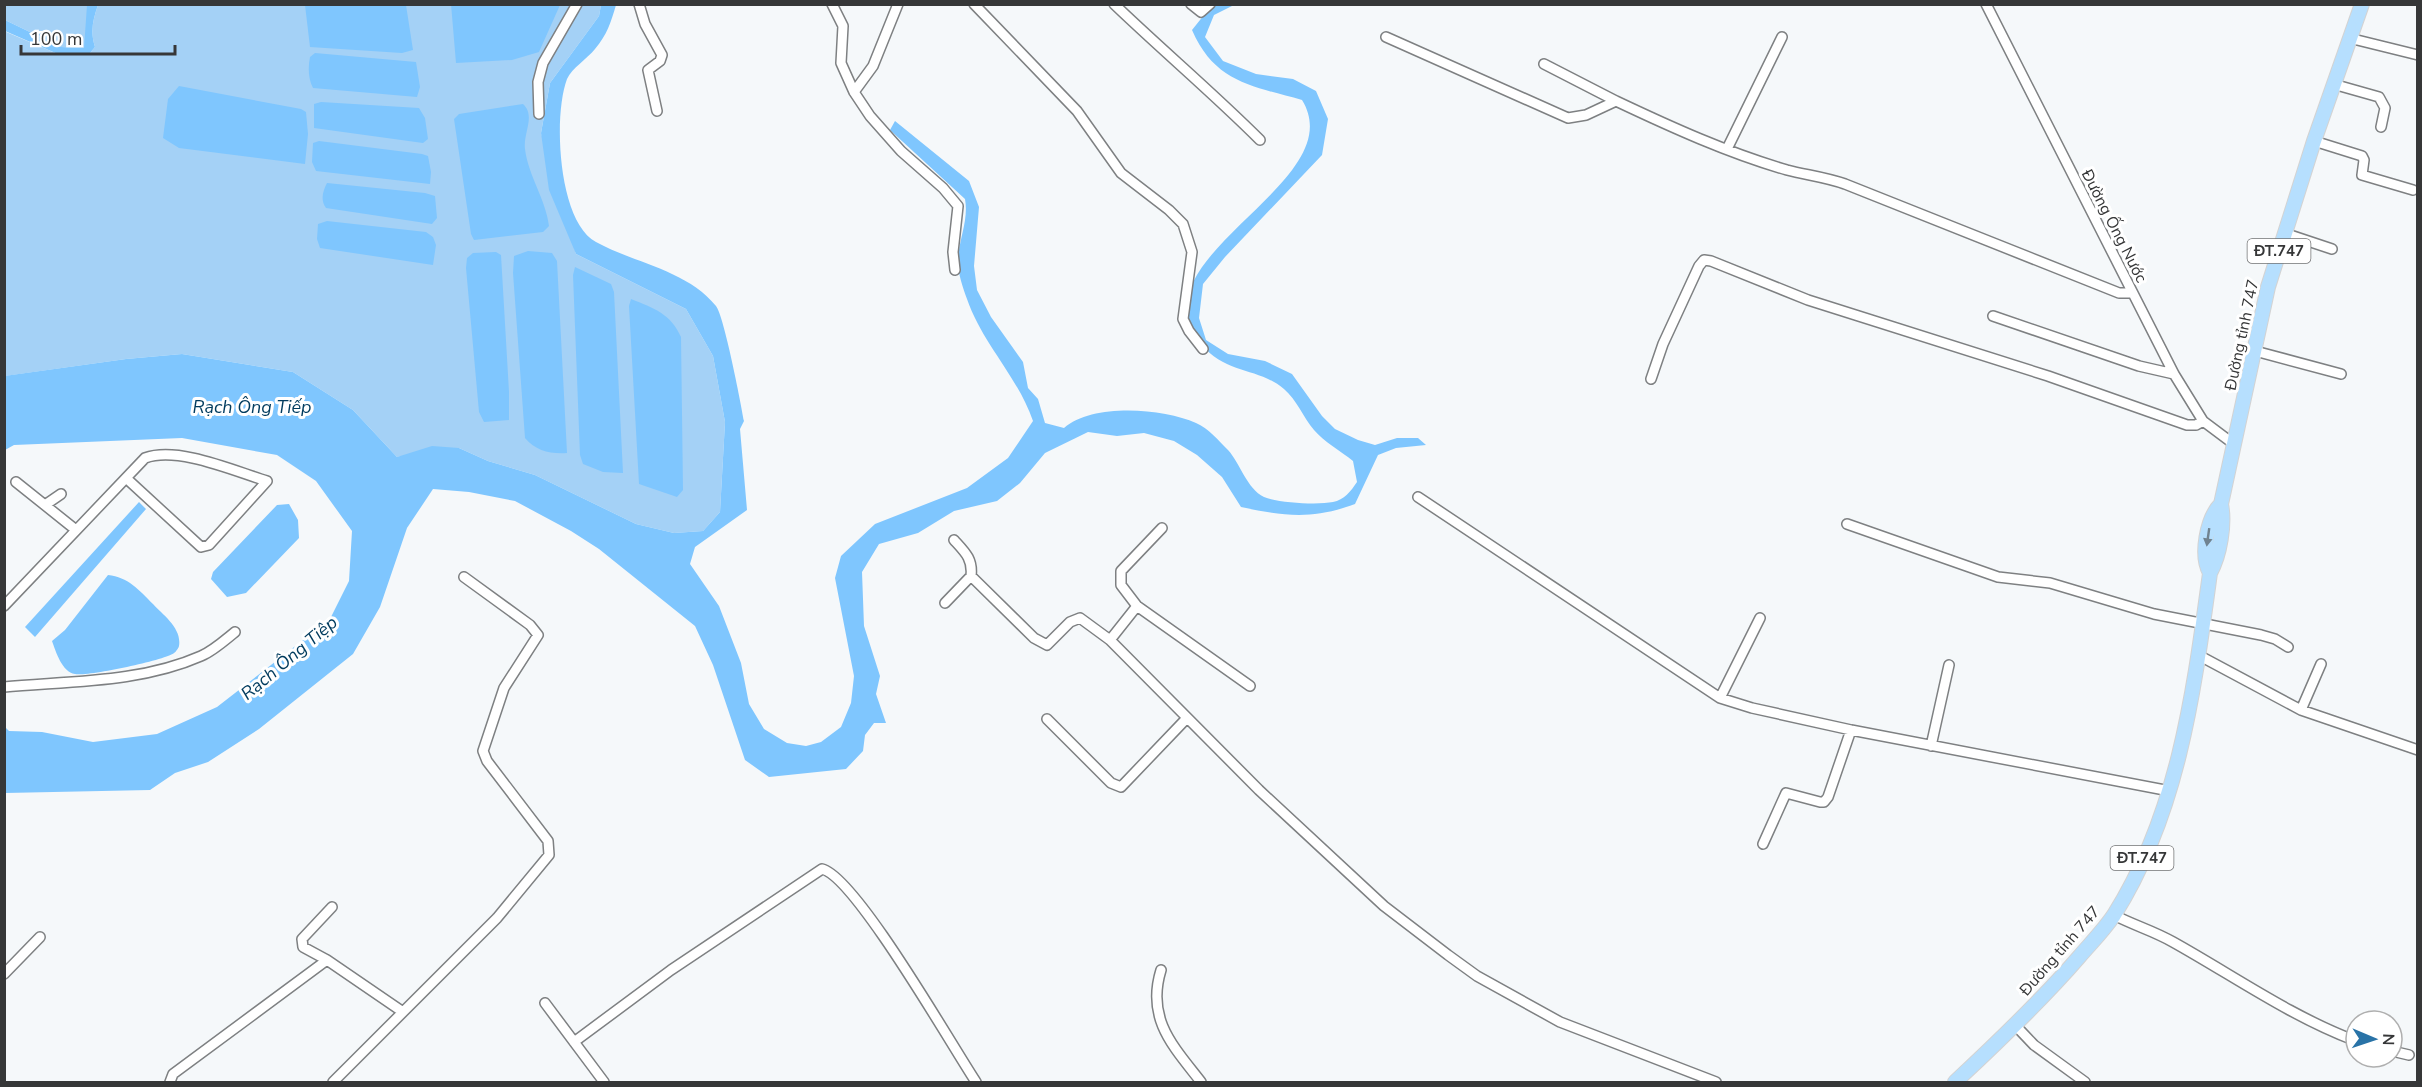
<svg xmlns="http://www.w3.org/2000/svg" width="2422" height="1087" font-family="'Nunito Sans',sans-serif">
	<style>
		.green { fill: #a4d1f6 }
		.water { fill: #7fc6fe }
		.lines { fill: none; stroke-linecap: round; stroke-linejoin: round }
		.minor-casing { stroke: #7e8082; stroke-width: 12 }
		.primary-casing { stroke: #d3d3d3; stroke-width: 16 }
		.minor { stroke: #fff; stroke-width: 9 }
		.primary { stroke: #b6dffe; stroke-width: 14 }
		.oneway { fill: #708391 }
		.labels { text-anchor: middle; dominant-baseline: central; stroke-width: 6; stroke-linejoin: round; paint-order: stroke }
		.shield { fill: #fff; stroke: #727374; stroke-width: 1.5 }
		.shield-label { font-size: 15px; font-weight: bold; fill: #363738 }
		.street-label { font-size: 16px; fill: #363738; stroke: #fff }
		.water-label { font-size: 18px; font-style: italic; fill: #003b5e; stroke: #fff }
	</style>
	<rect width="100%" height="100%" fill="#f5f8fa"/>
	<!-- green -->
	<path class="green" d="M4 5H88L85 48 61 47 5 20Z
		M98 5H601L599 16 550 83 541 133 576 254 686 309 713 356 725 422 720 512 703 531 674 533 636 524 535 475 488 461 459 448 397 457 353 410 293 372 182 354 126 359 5 376 4 31 60 55 90 53 95 47C90 32 93 19 98 5Z"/>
	<!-- water -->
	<path class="water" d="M451 4H560V5L539 52 512 60 456 63Z
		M87 5H98C93 19 90 32 95 47L90 53 60 55 5 31V20L61 47 84 48Z
		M305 5H406L413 50 402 53 310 47Z
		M601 5H616C611 22 607 35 595 49 587 59 572 68 567 79 553 116 558 222 596 242 634 263 687 270 716 306 724 316 741 403 744 421L740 429 747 510 695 547 690 564 719 606 741 663 749 704 764 729 787 743 806 746 821 742 841 727 851 703 854 676 835 578 841 556 875 524 967 488 1008 458 1033 421C1018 377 982 343 967 299 963 288 958 273 958 263 958 240 969 221 965 199L890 130 895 121 969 181 979 207 974 266 977 290 991 317 1023 362 1028 388 1038 399 1045 423 1064 428C1092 403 1163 408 1196 423 1208 428 1219 441 1228 450 1240 463 1247 489 1264 497 1279 503 1318 505 1333 502 1344 500 1351 491 1357 482L1353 461C1341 451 1324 442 1314 430 1303 417 1297 400 1284 389 1258 367 1227 375 1201 344 1129 257 1354 184 1302 100 1253 86 1215 83 1192 30L1212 5H1234L1214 15 1205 37 1223 61 1256 74 1293 79 1316 91 1328 119 1322 155 1225 257 1203 284 1199 318 1206 340 1228 354 1265 361 1292 374 1322 416 1335 429 1358 440 1375 445 1397 438H1418L1426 445 1396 448 1378 455 1355 504C1312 520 1284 516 1241 507L1222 477 1197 455 1174 441 1144 433 1117 436 1088 432 1045 453 1020 483 997 501 954 511 918 533 879 544 862 572 864 626 880 676 876 694 886 723H874L865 735 863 751 846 769 769 777 745 760 713 665 695 626 599 549 571 531 515 501 469 492 433 489 407 528 380 607 353 654 259 729 208 762 175 773 150 790 5 793V727L9 731 42 732 93 742 157 734 217 707 330 619 349 581 352 531 316 481 277 455 182 438 14 445 5 450 4 376 126 359 182 354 293 372 353 410 397 457 432 446 459 448 488 461 535 475 636 524 674 533 703 531 720 512 725 422 713 356 686 309 576 254 549 190 541 133 550 83 599 16Z
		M315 53 416 62 420 87 417 97 313 88C308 78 308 67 310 57Z
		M179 86 301 109 306 112 308 134 305 164 179 148 163 138 168 99Z
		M321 102 419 108 425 118 428 139 423 143 314 128V104Z
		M523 104C536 116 523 133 525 149 528 175 546 200 549 226L543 232 474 240 471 234 454 119 459 114Z
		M319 141 422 154 428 156 431 172 430 184 316 171 312 162 313 143Z
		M327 183 425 193 435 196 437 218 432 224 326 208C320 200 323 191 327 183Z
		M327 221 426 232 433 237 436 245 433 265 320 248 317 239 318 224Z
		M528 251 552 253 557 261 567 453C550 454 536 451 525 438L513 273 514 256Z
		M496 252 501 255 509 392V420L484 422 479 412 466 268 467 258 473 253Z
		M575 267 611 284 614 292 623 473 603 472 583 464 580 455 573 275Z
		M631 299C654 308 671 314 681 337L683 490 677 497 639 484 629 306Z
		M139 502 146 509 35 637 25 627Z
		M289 504 298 520 299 538 246 593 227 597 211 579 213 572 277 505Z
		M108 575C128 577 139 590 153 604 163 615 182 628 179 646 179 647 176 652 174 653 166 660 86 677 75 674 62 672 56 652 52 641L65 630Z"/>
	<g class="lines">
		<!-- minor casing -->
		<g class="minor-casing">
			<path id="minor" d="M639 4 645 24 662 55 660 61 648 70 657 111
				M832 4 843 26 841 63 854 92 870 116 901 151 943 188 958 206 953 252 955 270
				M974 4 1077 111 1121 173 1169 210 1183 224 1192 252 1183 319 1189 331 1203 349
				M1114 4C1163 51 1213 93 1260 140
				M1191 4 1201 12 1210 4
				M1986 4 2174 374 2203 421 2235 445
				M1386 37 1568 118 1586 115 1616 101C1671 127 1728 153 1787 170 1806 175 1825 177 1845 184L2119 293H2131
				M2349 38 2418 55
				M1544 64 1616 101
				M2333 84 2379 97 2385 108 2381 127
				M854 92 873 66 898 4
				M539 114 538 82 543 63 577 4
				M2314 141 2362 156 2364 160 2362 175 2413 190
				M1727 149 1782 37
				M2284 233 2332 249
				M1993 316 2139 366 2174 374
				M2255 351 2341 374
				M1651 379 1663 344 1699 266 1704 260 1711 261 1808 300 2048 376 2187 425H2196L2203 421
				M16 482 76 530
				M1418 497 1720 698 1752 708 1851 730 2170 791
				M45 505 61 494
				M1847 524 1998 577 2050 583 2154 614 2261 635 2275 639 2288 647
				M954 540C965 552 973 559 971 576
				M945 603 971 576 1034 638 1047 645 1070 622 1080 618 1110 640 1259 790 1384 906 1448 955 1477 976 1560 1022 1716 1082
				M4 606 145 458C178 446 234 471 267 481L209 545 201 547 126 478
				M1137 606 1250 686
				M1110 640 1137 606 1121 585V571L1162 528
				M2200 656 2301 710 2418 750
				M4 687C69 681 140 683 201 656 213 651 225 640 235 632
				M1720 698 1760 618
				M2301 710 2321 664
				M1047 719 1111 783 1121 787 1187 718
				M1931 746 1949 665
				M1763 844 1786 793 1820 802H1824L1828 797 1851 730
				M2114 915C2133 925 2154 931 2173 942 2234 976 2290 1016 2356 1041
				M327 960 303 947 302 939 332 907
				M1161 970C1146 1019 1173 1046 1201 1082
				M4 974 40 937
				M545 1003 604 1082
				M2015 1025 2034 1045 2085 1082
				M574 1042 671 970 822 869C855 876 952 1046 976 1082
				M2392 1051 2409 1055
				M170 1082 173 1074 327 960 403 1012
				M333 1082 497 918 549 855 548 841 487 761 483 751 504 688 538 635 530 625 464 577"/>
		</g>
		<!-- primary casing -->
		<g class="primary-casing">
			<path id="primary" d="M2210 573C2200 555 2207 518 2221 504
				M1955 1082C1998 1042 2041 1001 2079 957 2091 943 2104 930 2114 915 2179 812 2194 690 2210 573 2220 555 2225 524 2221 504L2268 287 2314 141 2362 4"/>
		</g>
		<!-- minor -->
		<use href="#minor" class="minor"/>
		<!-- primary -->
		<use href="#primary" class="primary"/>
	</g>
	<!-- one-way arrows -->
	<defs><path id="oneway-solid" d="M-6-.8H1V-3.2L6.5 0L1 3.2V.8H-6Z" transform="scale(1.5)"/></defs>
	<use class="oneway" href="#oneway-solid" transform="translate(2208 537) rotate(98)"/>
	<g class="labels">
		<!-- shield labels -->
		<g class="shield">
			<rect x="2247.5" y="239" width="63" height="24" rx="4.5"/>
			<rect x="2110.5" y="846" width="63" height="24" rx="4.5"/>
		</g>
		<g class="shield-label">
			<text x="2279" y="251">ĐT.747</text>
			<text x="2142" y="858">ĐT.747</text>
		</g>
		<!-- street labels -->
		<g class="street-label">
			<text transform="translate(2114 226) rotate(63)">Đường Ống Nước</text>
			<text transform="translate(2242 335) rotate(-78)">Đường tỉnh 747</text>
			<text transform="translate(2060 951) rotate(-49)">Đường tỉnh 747</text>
		</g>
		<!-- water labels -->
		<g class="water-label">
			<text x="252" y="407">Rạch Ông Tiếp</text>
			<text transform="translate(289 658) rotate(-40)">Rạch Ông Tiệp</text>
		</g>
	</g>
	<!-- border -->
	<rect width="2422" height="1087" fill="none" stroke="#363738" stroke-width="12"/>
	<!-- north arrow -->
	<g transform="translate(2374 1039) rotate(92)"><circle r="28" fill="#ffffff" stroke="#afafaf" stroke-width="1.5"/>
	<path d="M0-4.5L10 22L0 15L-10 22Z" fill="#2973a7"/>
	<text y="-9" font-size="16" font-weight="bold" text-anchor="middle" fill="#363738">N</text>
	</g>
	<!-- scale -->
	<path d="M21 45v9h154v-9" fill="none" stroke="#363738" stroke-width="3"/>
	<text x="30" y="45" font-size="18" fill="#363738" stroke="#ffffff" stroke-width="4.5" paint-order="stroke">100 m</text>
</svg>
